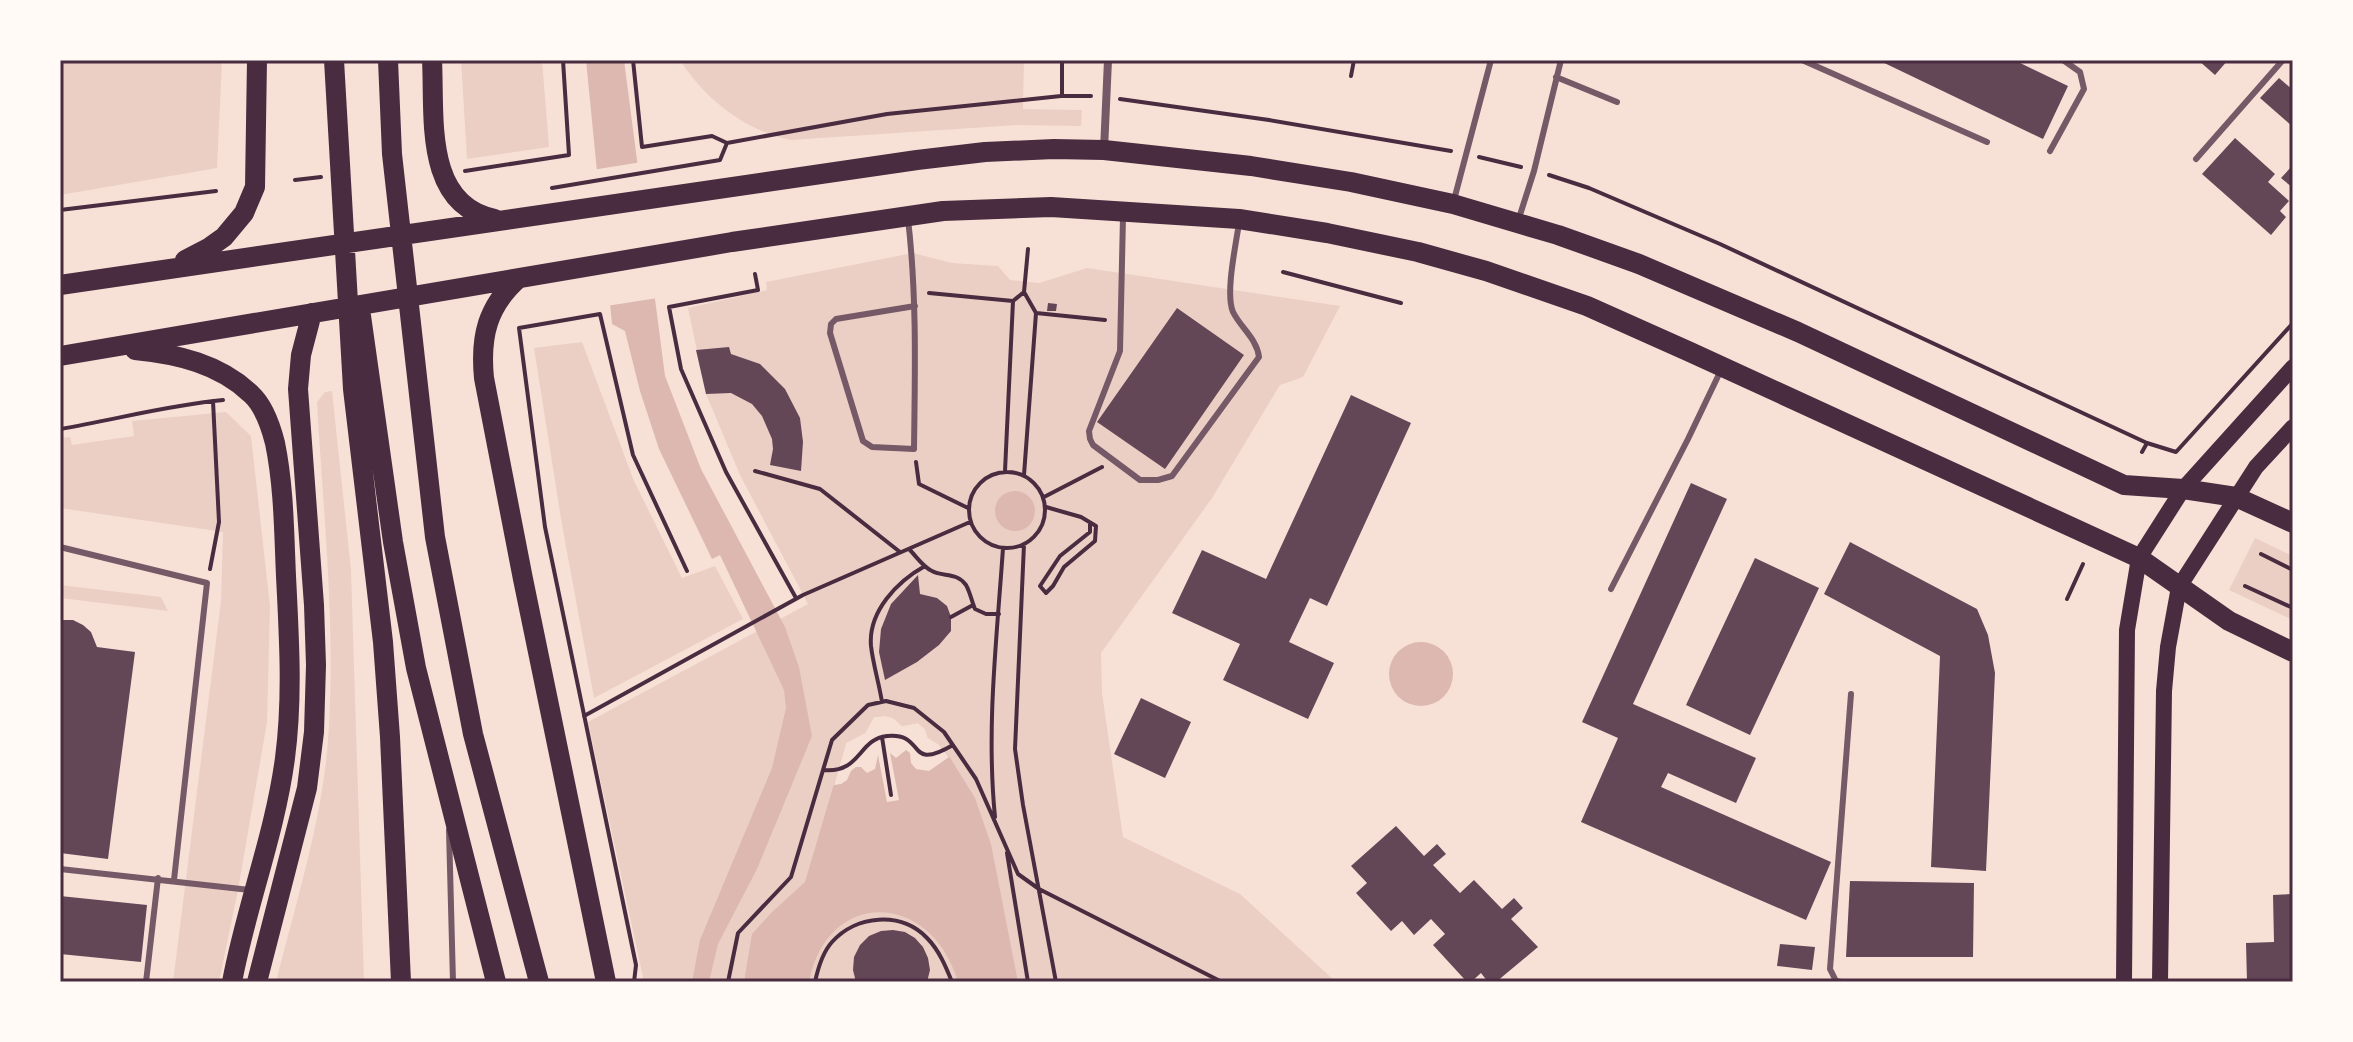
<svg xmlns="http://www.w3.org/2000/svg" width="2353" height="1042" font-family="'Noto Sans',sans-serif">
	<style>
		.green { fill: #ebcfc5 }
		.water { fill: #dcb8b0 }
		.pier { fill: #f7e1d7 }
		.building { fill: #644757 }
		.lines { fill: none; stroke-linecap: round; stroke-linejoin: round }
		.path { stroke: #4a2c40; stroke-width: 4 }
		.service { stroke: #755966; stroke-width: 6 }
		.minor { stroke: #755966; stroke-width: 8 }
		.secondary { stroke: #4a2c40; stroke-width: 16 }
		.primary { stroke: #4a2c40; stroke-width: 20 }
		.neatline { fill: none; stroke: #4a2c40; stroke-width: 3 }
	</style>
	<rect width="100%" height="100%" fill="#f7e1d7"/>
	<!-- green -->
	<path class="green" d="M60 60H222L217 168 60 195Z
		M461 60H542L549 147 467 159Z
		M680 60H1024L1023 109 1082 110 1081 126 1017 125 791 140C745 131 705 99 680 60Z
		M913 253 952 263 998 266 1010 280 1039 283 1087 268 1340 306 1303 377 1280 385 1212 498 1101 653 1102 693 1123 837 1240 894 1336 982H644L588 722 808 604 740 475 706 394 688 308 767 290 766 282Z
		M582 342 634 481 682 578 715 566 743 619 594 698 562 525 534 348Z
		M332 391 351 570 364 982H276C297 898 325 812 329 725 335 617 323 510 317 402L325 392Z
		M226 412 251 436 270 606 267 722 238 890 219 982H173L221 601 223 532 60 508V438L70 437 72 445 134 436 132 421Z
		M2255 538 2293 556V620L2229 590Z
		M60 585 161 597 168 611 60 598Z"/>
	<!-- water -->
	<path class="water" d="M586 60H624L665 376 701 469 785 627 799 667 812 736 757 869 718 944 709 982H692L700 940 772 768 786 708 784 690 720 555 712 559 659 449 640 391 625 331 612 324Z
		M995 511a20 20 0 1 1 40 0a20 20 0 1 1-40 0Z
		M1389 674a32 32 0 1 1 64 0a32 32 0 1 1-64 0Z
		M885 716 893 718 902 726 918 723 925 729 928 738 938 744 949 756 975 798 991 844 1018 982H958C931 890 827 888 809 982H744L752 934 771 913 805 882 846 743 865 733 874 717Z"/>
	<!-- pier -->
	<path class="pier" d="M642 162 658 298 606 306 592 170Z
		M885 716 893 718 902 726 918 723 925 729 928 738 938 744 949 757 929 771 916 769 911 763 910 753 906 750 896 758 890 753 899 800 887 802 878 755 875 769 867 773 861 767H856L851 771 847 780 841 784 834 785 846 743 865 733 874 717Z"/>
	<!-- building -->
	<path class="building" d="M1878 60H2014L2068 86 2043 139Z
		M2198 60H2228L2215 75Z
		M2279 78 2293 90V127L2260 98Z
		M2235 138 2275 174 2268 182 2289 201 2280 211 2286 217 2271 235 2202 174Z
		M2293 165V188L2281 178Z
		M1048 303 1057 304 1056 311H1047Z
		M1177 308 1244 355 1165 469 1097 422Z
		M729 347 731 354 760 364 785 389 800 418 803 442 801 471 770 465 773 449 772 439 762 416 752 404 731 393 706 394 696 350Z
		M1351 395 1411 423 1327 606 1310 598 1289 642 1334 663 1308 719 1223 680 1240 644 1172 613 1202 550 1266 579Z
		M1691 483 1727 499 1633 704 1756 758 1736 803 1668 773 1661 787 1831 862 1806 920 1581 822 1618 738 1582 722Z
		M1850 542 1977 609 1988 635 1995 673 1986 871 1931 867 1940 656 1824 594Z
		M1755 558 1819 588 1750 735 1686 705Z
		M918 575 920 594 937 598 947 606 951 617V631L939 645 917 662 885 680 879 652 881 629 891 604Z
		M60 620H73L83 625 91 632 97 647 135 652 108 859 60 853V705L63 684H60Z
		M1141 698 1191 722 1165 778 1114 754Z
		M1396 826 1424 856 1437 844 1446 854 1433 865 1460 893 1474 880 1502 909 1514 898 1523 908 1511 919 1538 947 1496 982H1488L1481 973 1471 982H1467L1433 945 1445 934 1431 919 1414 935 1402 921 1391 931 1356 893 1367 883 1351 866Z
		M1850 881 1974 883 1973 957H1846Z
		M2293 894V982H2247L2246 943 2274 942 2273 895Z
		M60 896 147 905 141 962 60 954Z
		M893 930 905 932 915 938 923 947 928 958 930 970 927 982H856L853 970 854 957 860 945 869 936 881 931Z
		M1780 944 1815 947 1812 970 1777 966Z"/>
	<g class="lines">
		<!-- path -->
		<path class="path" d="M633 60 642 147 712 136 727 143
			M1062 60V96H1091
			M1351 76 1354 60
			M1120 99 1269 120 1451 151
			M1479 157 1521 167
			M465 171 569 155 563 60
			M1549 175 1589 188 1720 244 2147 443 2176 452 2293 323
			M295 180 321 177
			M552 188 720 160 727 143 887 114 1061 96
			M60 210 216 191
			M1283 272 1401 303
			M755 274 758 290 669 307 681 369 726 472 796 598
			M929 293 1013 301
			M1036 313 1105 320
			M60 429C114 420 168 405 223 400
			M2142 452 2147 443
			M916 462 919 484 968 508
			M755 471 820 489 900 552
			M1005 471 1013 301 1024 292
			M969 510a38 38 0 1 1 76 0a38 38 0 1 1-76 0Z
			M1024 475 1036 313 1024 292 1028 249
			M1044 497 1102 467
			M1046 507 1081 517 1096 526 1095 541 1064 567 1053 586 1046 593 1040 586 1060 556 1090 532V523
			M1024 544 1015 749 1023 805 1056 982
			M909 549C916 556 923 567 932 571 943 577 957 572 966 585 970 592 972 602 975 609L986 614H999
			M2261 554 2293 570
			M210 569 219 522 213 401
			M2245 586 2293 608
			M2067 599 2083 564
			M951 617 973 605
			M882 702C879 683 873 664 871 646 868 611 898 581 925 566
			M584 716 803 595 970 522
			M882 737 891 795
			M823 770C861 774 858 739 887 736 927 732 905 773 953 745
			M995 817C986 727 997 637 1003 548
			M1007 853 1028 982
			M634 982 636 965 545 527 519 328 600 314 633 455 687 571
			M728 982 738 933 791 877 832 740 868 705 886 701 914 708 944 732 976 779 1018 874 1039 889 1222 982
			M815 982C818 968 822 953 832 942 856 915 901 911 927 938 939 950 946 967 952 982"/>
		<!-- service -->
		<path class="service" d="M1802 60 1987 142
			M1556 77 1617 102
			M2050 151 2084 89 2080 72 2063 60
			M2196 159 2283 60
			M1454 200 1491 60
			M1123 217 1120 351 1089 431 1090 439 1093 445 1140 480H1158L1172 476 1259 357C1257 339 1241 328 1233 312 1225 294 1236 244 1239 223
			M1519 218 1534 171 1561 60
			M908 219C917 296 915 372 914 449L872 447 863 441 830 333 831 324 836 319 915 306
			M60 547 207 583 174 880
			M1611 589 1688 439 1721 370
			M449 830 453 982
			M60 869 250 890
			M146 982 158 878
			M1841 982 1836 981 1830 969 1851 694"/>
		<!-- minor -->
		<path class="minor" d="M1104 150 1108 60"/>
		<!-- secondary -->
		<path class="secondary" d="M2124 982 2127 630 2139 558 2183 489 2293 367
			M2160 982 2164 691 2168 647 2179 587 2256 467 2293 427"/>
		<!-- primary -->
		<path class="primary" d="M334 60 353 389 383 642 390 737 401 982
			M388 60 392 154 435 537 473 734 539 982
			M432 60C435 116 423 205 495 219
			M185 260 210 247 224 237 244 213 255 187 257 60
			M519 278C487 306 480 337 484 378L523 579 606 982
			M60 285 917 160 985 152 1054 149 1104 150 1251 166 1351 182 1453 204 1558 235 1639 264 1798 332 2124 485 2183 489 2236 497 2293 523
			M361 316 393 542 416 668 496 982
			M135 350C177 354 220 364 251 394 264 406 271 427 275 443 284 487 284 532 286 576 289 637 293 697 285 758 275 834 246 907 232 982
			M60 356 732 242 943 211 1051 207 1239 219 1327 233 1418 252 1486 271 1587 306 1690 352 2139 558 2229 621 2293 652
			M257 982 307 788 314 732 316 665 314 605 298 389 301 355 312 313"/>
	</g>
	<!-- border -->
	<rect width="2353" height="1042" fill="none" stroke="#fffaf5" stroke-width="124"/>
	<rect x="62" y="62" width="2229" height="918" class="neatline"/>
</svg>
